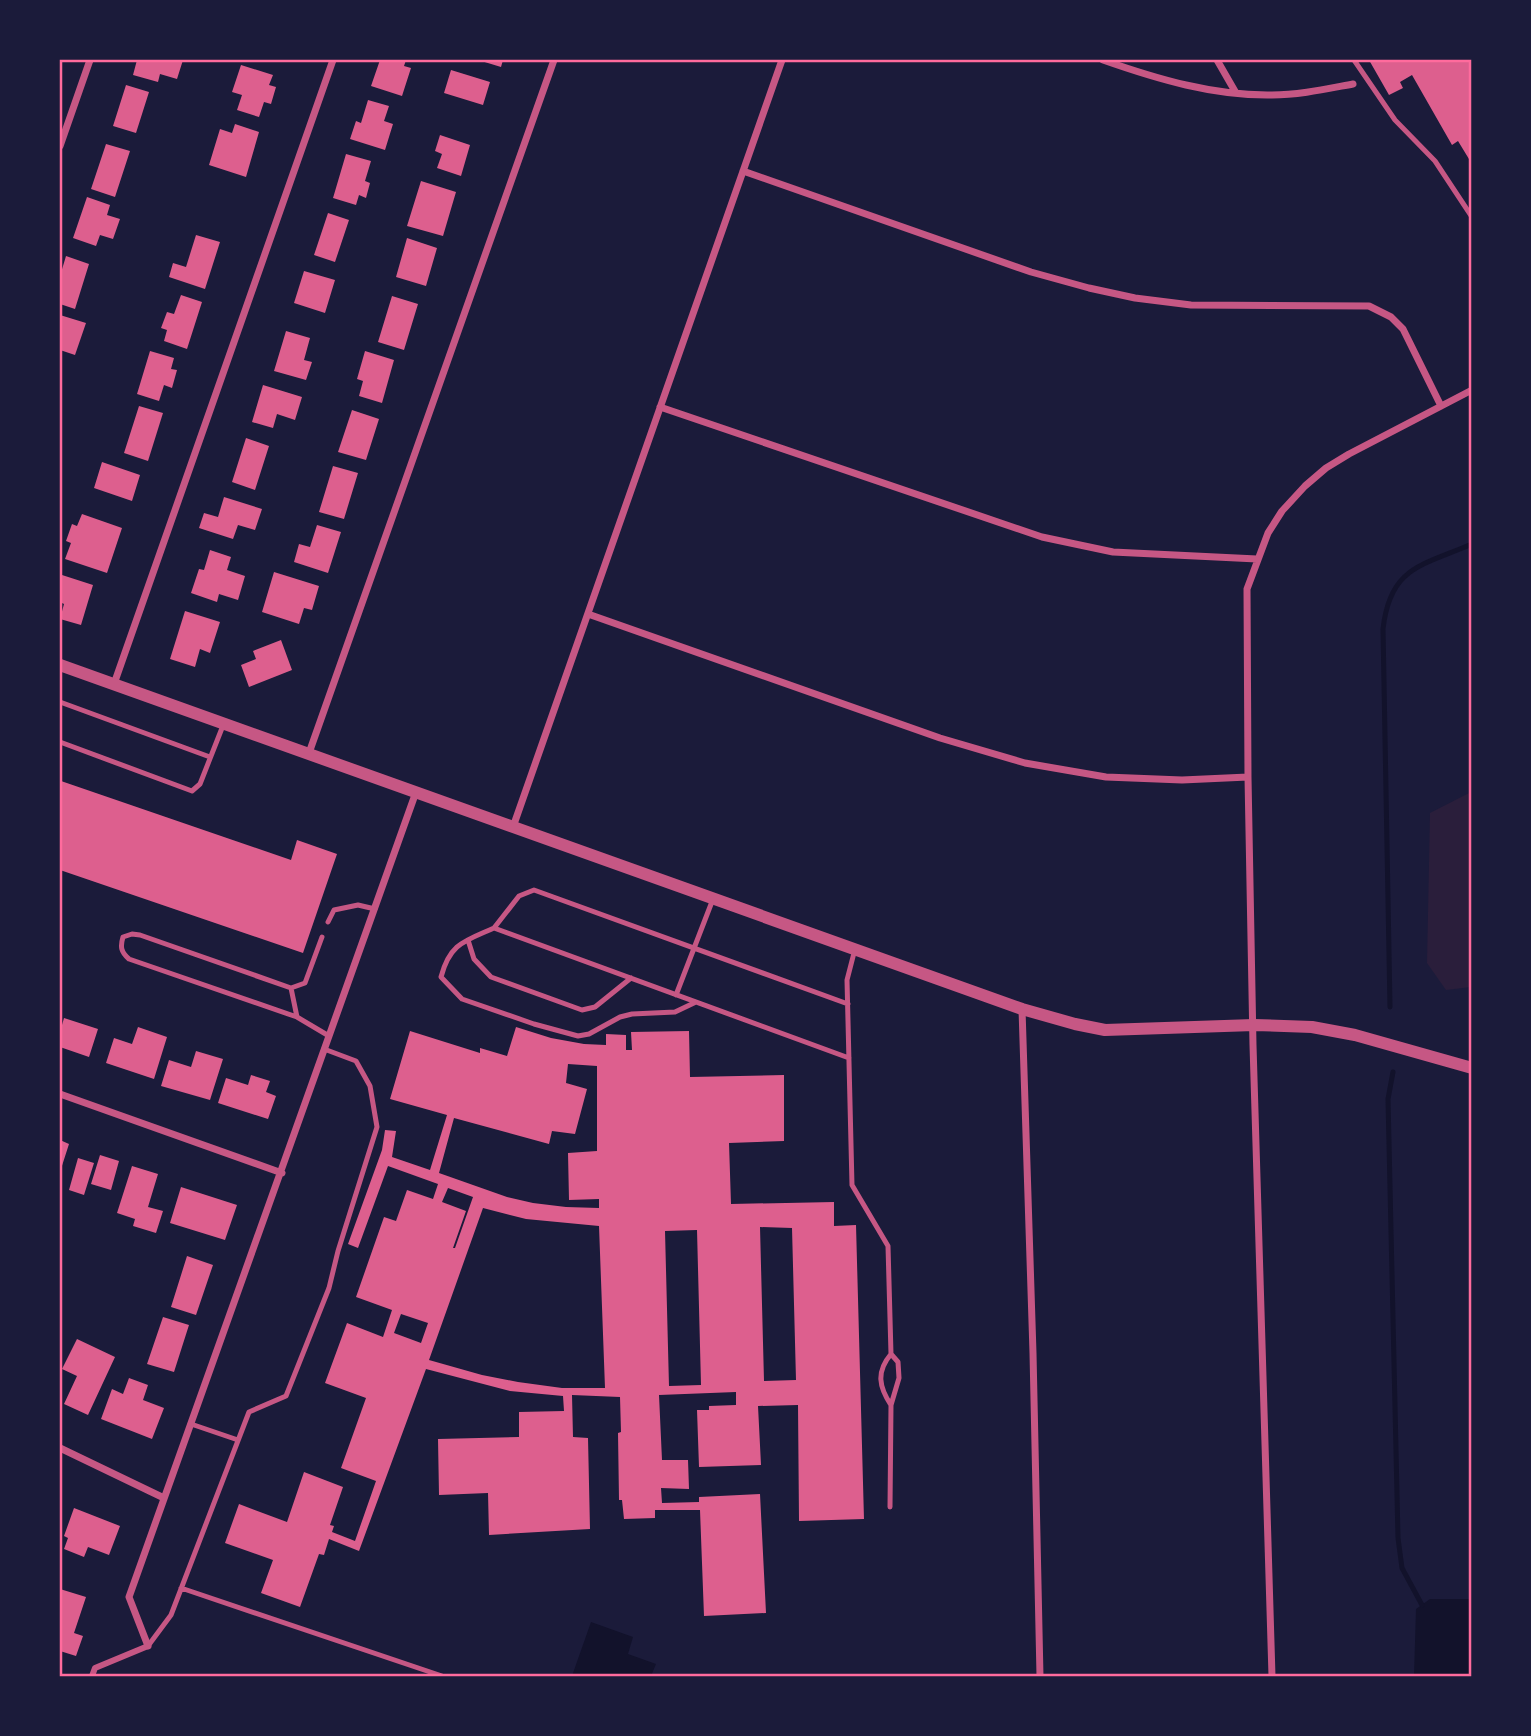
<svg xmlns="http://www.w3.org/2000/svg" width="1531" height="1736" font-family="'Fira Sans Condensed',sans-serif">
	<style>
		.green { fill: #2a1e3b }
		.water { fill: #12122b }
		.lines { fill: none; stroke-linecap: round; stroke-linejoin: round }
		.stream { stroke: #12122b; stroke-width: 5 }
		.building { fill: #dd5f8e; fill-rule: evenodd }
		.service { stroke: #c65784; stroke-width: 5 }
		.pedestrian { stroke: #c65784; stroke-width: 6 }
		.minor { stroke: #c65784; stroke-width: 7 }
		.tertiary { stroke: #c65784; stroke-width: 12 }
		.neatline { fill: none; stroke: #ff6b9d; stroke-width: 2.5 }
	</style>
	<rect width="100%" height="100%" fill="#1b1b3a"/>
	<!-- green -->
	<path class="green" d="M1471 792V987L1446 990 1427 963 1430 813Z"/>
	<!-- water -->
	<path class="water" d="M1430 1599H1471V1676H1414L1416 1609Z
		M591 1622 633 1637 628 1654 656 1664 651 1676H572Z"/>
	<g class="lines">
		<!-- stream -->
		<path class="stream" d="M1390 1007 1383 629C1390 567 1421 566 1472 544
			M1393 1072 1388 1099 1398 1538 1402 1568 1422 1605"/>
	</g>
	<!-- building -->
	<path class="building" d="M137 60H183L177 79 160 74 158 82 133 75Z
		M380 60H406L404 66 411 68 402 96 371 86Z
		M478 60H503L501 67Z
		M1369 60H1472V164L1458 141 1452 145 1412 75 1400 82 1403 88 1389 95Z
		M241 65 273 75 269 85 276 87 271 104 264 102 259 117 237 110 242 95 232 92Z
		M451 70 490 82 483 105 444 93Z
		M126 85 149 92 136 133 113 126Z
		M368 100 389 106 384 121 393 124 385 150 350 139 356 121 361 123Z
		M235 124 259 132 246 177 209 165 220 129 232 133Z
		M440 135 470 145 461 176 437 168 442 154 435 151Z
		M106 144 130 151 115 197 91 189Z
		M346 154 371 161 365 181 370 183 366 198 359 195 356 205 333 198Z
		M421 181 456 192 443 236 407 226Z
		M87 197 110 205 107 215 120 219 113 239 100 235 96 246 73 238Z
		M328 213 349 220 335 262 314 255Z
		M196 235 220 242 205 289 169 277 173 263 186 267Z
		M407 238 437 248 426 286 396 277Z
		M66 256 89 264 75 309 60 304V276Z
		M304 271 335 280 325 313 294 303Z
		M181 295 202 302 187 349 164 341 167 330 161 328 167 312 174 314Z
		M392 296 418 304 404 350 378 342Z
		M60 315 86 323 75 355 60 350Z
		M286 331 310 338 304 360 312 362 306 380 274 371Z
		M150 351 174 358 171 369 177 370 172 388 164 385 159 401 137 394Z
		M365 351 394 360 382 403 359 396 363 381 357 379Z
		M263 385 302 397 295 420 277 414 273 428 252 422Z
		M139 406 163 413 148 461 124 453Z
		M352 410 379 419 366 460 338 452Z
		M246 438 269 446 255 490 232 482Z
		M102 462 140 475 132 501 94 488Z
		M333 466 358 473 344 519 319 512Z
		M224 497 262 509 255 530 238 525 233 539 199 528 204 513 218 517Z
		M82 514 122 528 107 573 65 559 71 543 66 541 72 524 77 526Z
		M317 525 341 532 328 573 294 562 299 544 310 547Z
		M210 550 231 557 227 570 245 576 238 600 219 594 217 602 191 593 199 569 204 570Z
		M274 572 319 586 312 610 304 608 299 624 262 612Z
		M62 575 93 585 81 625 60 619 64 604 60 602V584Z
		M185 611 220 622 210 653 200 649 195 667 170 659Z
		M281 640 292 670 249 687 241 665 256 659 253 651Z
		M61 781 291 860 297 840 337 854 303 953 60 870Z
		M64 1018 98 1029 89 1057 60 1047V1032Z
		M138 1027 167 1037 154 1079 106 1063 114 1038 132 1044Z
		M516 1027 551 1038 584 1044 606 1045V1034L626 1035V1050H632L631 1032 689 1031 690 1077 784 1075V1141L729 1143 731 1204 834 1202V1226L856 1225 864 1519 799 1521 798 1405 758 1406 761 1465 699 1467 697 1410H709V1406L736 1405V1392L659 1395 662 1460H688L689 1489 661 1488 662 1503 699 1502V1497L760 1494 766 1613 704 1616 700 1510H655V1518L624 1519 622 1500H619L618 1433 621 1432 620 1397 572 1395 573 1437 588 1438 590 1529 489 1535 488 1493 439 1495 438 1439 519 1437V1412L564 1411 563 1396 510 1391 426 1369 359 1551 329 1539 324 1555 319 1554 300 1607 261 1593 273 1560 225 1543 239 1504 287 1522 304 1472 343 1487 330 1525 334 1526 332 1532 355 1541 376 1481 341 1468 366 1398 325 1383 347 1323 383 1337 392 1310 356 1297 384 1217 396 1221 407 1190 433 1199 438 1184 388 1166 358 1248 348 1244 382 1150 385 1130 396 1131 392 1157 430 1170 447 1115 390 1099 410 1031 480 1053V1048L507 1056ZM568 1064 597 1066V1151L568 1153 569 1200 599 1199V1208L566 1207 533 1203 507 1197 439 1173 454 1118 549 1144 552 1131 575 1134 587 1089 566 1083ZM448 1188 473 1197 455 1248H453L466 1211 442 1202ZM483 1208 526 1219 599 1226 605 1388H562L518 1382 482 1375 429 1360ZM760 1227 792 1228 796 1380 764 1381ZM697 1230 701 1385 669 1386 665 1231ZM401 1314 428 1323 421 1343 394 1333Z
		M196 1051 223 1059 210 1100 161 1086 169 1060 191 1067Z
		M251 1075 270 1081 266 1092 276 1096 268 1119 218 1103 226 1078 248 1085Z
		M60 1140 69 1144 60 1172Z
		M100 1155 119 1161 111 1190 91 1184Z
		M78 1158 94 1163 84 1195 69 1190Z
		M132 1166 158 1174 148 1207 163 1211 156 1233 133 1226 135 1219 117 1213Z
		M181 1187 237 1205 225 1240 170 1223Z
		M187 1256 213 1265 196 1315 171 1307Z
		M163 1317 189 1325 174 1372 147 1364Z
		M77 1339 115 1357 88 1415 64 1404 77 1376 62 1369Z
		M129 1378 148 1385 143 1400 164 1408 152 1439 101 1419 112 1389 123 1394Z
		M74 1508 120 1526 109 1555 88 1547 84 1557 64 1549 68 1538 64 1536Z
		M60 1589 86 1597 74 1633 83 1636 76 1656 60 1651Z"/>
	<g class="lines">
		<!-- service -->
		<path class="service" d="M1354 60 1395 120 1435 161 1472 217
			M60 702 210 757
			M60 742 192 791 200 784 224 723
			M328 922 334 910 358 905 375 909
			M494 928C465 941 450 943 441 977L462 999 534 1024 578 1036 589 1034 620 1017 632 1014 675 1012 696 1002
			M468 940 474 959 491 977 582 1010 595 1007 631 978
			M855 949 847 980 852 1185 888 1246 891 1354C876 1372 879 1387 891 1405L899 1378 898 1362 891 1354
			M291 988 305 983 322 937
			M676 995 713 899
			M848 1004 534 890 519 896 494 928 849 1058
			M297 1017 291 988 140 935 132 934 123 937C120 947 121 952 129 959L297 1017 329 1036
			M191 1424 238 1440
			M890 1507 891 1405
			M181 1588 442 1676
			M148 1646 171 1615 249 1412 286 1396 329 1288 338 1251 377 1127 370 1086 356 1061 324 1049"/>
		<!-- pedestrian -->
		<path class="pedestrian" d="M92 1676 95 1668 148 1646"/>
		<!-- minor -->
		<path class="minor" d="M1103 60C1157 79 1214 96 1272 95 1299 95 1326 89 1353 84
			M1217 60 1236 93
			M60 146 90 60
			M743 171 1031 272 1089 288 1135 298 1191 305 1369 306 1391 317 1403 329 1441 406
			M660 407 1042 537 1113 552 1257 559
			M588 614 940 738 1025 763 1106 777 1182 780 1248 777
			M114 684 333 60
			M309 753 554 60
			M513 827 782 60
			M1022 1009 1033 1353 1040 1676
			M60 1094 282 1173
			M60 1448 164 1498
			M148 1646 129 1597 416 792
			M1272 1676 1253 1045 1248 777 1247 589 1268 533 1282 511 1305 486 1326 468 1349 454 1472 390"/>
		<!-- tertiary -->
		<path class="tertiary" d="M60 665 1022 1009 1075 1024 1105 1030 1254 1025 1312 1027 1355 1035 1472 1068"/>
	</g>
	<!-- border -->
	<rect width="1531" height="1736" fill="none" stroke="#1b1b3a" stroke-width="122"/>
	<rect x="61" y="61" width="1409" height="1614" class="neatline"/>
</svg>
